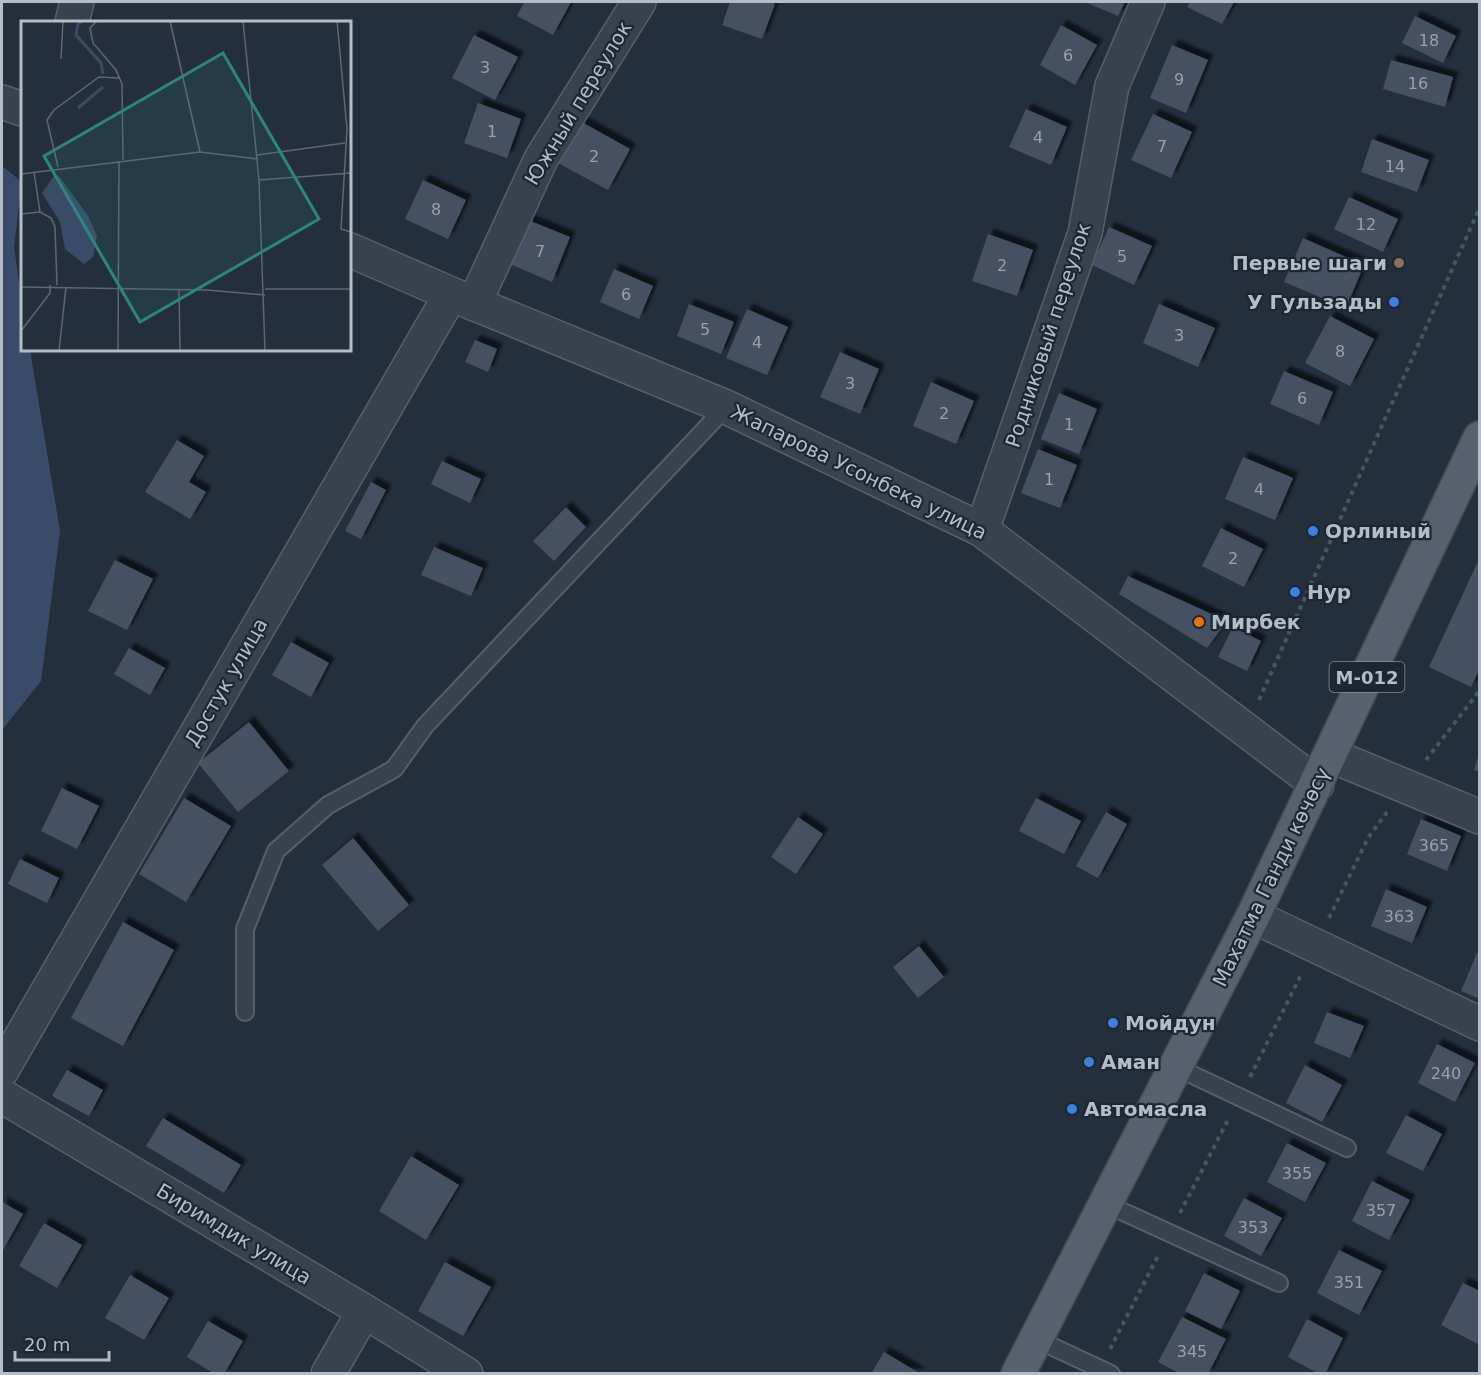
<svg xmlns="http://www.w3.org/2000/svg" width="1481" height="1375" font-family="'DejaVu Sans',sans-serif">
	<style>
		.water { fill: #394c67 }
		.building { fill: #455162; filter: url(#shadow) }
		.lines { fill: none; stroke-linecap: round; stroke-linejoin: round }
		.lane-casing { stroke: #565f6c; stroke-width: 20 }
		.street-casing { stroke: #565f6c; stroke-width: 36 }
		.primary-casing { stroke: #414a57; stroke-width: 36 }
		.path { stroke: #44595c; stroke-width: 4; stroke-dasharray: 4.5 4.5; stroke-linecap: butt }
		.lane { stroke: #38414e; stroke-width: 16 }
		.street { stroke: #38414e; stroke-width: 33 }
		.primary { stroke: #56606e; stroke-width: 33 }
		.education-dot { fill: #8d6e63; stroke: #1d2633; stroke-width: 2 }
		.shop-dot { fill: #3f7fe0; stroke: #1d2633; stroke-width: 2 }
		.food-dot { fill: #e8710a; stroke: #1d2633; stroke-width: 2 }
		.labels { text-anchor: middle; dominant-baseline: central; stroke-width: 4.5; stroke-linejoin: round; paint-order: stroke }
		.number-label { font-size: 16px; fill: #98a1af }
		.shield { fill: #1d2633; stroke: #878f9c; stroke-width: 1.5 }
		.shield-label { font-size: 18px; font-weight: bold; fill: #b4bcc9 }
		.street-label { font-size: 20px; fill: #b4bcc9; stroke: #1d2633 }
		.poi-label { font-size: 20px; font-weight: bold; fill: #b4bcc9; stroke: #1d2633; text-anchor: start }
		.inset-river { fill: none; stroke: #394c67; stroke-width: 3 }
		.inset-road { fill: none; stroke: #5e6776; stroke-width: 1.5 }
		.view { fill: #308480; fill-opacity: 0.15; stroke: #308480; stroke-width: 3 }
		.inset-edge { fill: none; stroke: #b4bcc9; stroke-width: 3 }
	</style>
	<defs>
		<filter id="shadow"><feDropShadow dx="5.5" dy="-5.5" stdDeviation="1.5" flood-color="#0009"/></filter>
	</defs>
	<rect width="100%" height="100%" fill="#242f3e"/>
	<!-- water -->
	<path class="water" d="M2 166 22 182 14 247 22 301V350H30L60 531 41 681 2 730Z"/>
	<!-- building -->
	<path class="building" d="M524 2H571L553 35 517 16Z
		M730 2H769L775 4 762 39 722 25Z
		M1085 2H1125L1118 16Z
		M1190 2H1234L1222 24 1187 7Z
		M1415 16 1456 36 1443 63 1402 43Z
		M1061 25 1097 45 1075 85 1040 65Z
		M474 35 518 57 495 100 452 78Z
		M1172 45 1208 60 1186 113 1150 98Z
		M1391 60 1453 77 1445 107 1383 89Z
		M478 103 521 119 507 158 464 143Z
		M1026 109 1067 127 1051 165 1009 147Z
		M1153 114 1192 132 1171 178 1131 160Z
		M580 121 630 149 608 190 558 163Z
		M1372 139 1429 160 1417 192 1361 172Z
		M423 180 466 200 448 239 405 219Z
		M1349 197 1398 219 1383 252 1334 229Z
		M528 220 570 237 552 282 510 264Z
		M1109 227 1152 246 1134 285 1092 265Z
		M988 234 1033 250 1017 296 972 281Z
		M1303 238 1364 265 1346 308 1284 282Z
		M614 269 653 286 639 319 600 302Z
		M689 304 734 322 721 354 677 336Z
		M1159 304 1215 328 1198 367 1143 343Z
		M747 309 788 327 767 375 726 358Z
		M1330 316 1374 339 1350 386 1305 363Z
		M475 340 497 349 488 372 465 362Z
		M840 352 879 369 860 414 820 397Z
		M1284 371 1333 392 1319 425 1270 404Z
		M931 382 974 401 956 444 913 426Z
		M1059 393 1097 409 1079 454 1041 439Z
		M177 440 204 456 189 482 206 492 190 519 145 492Z
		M1038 449 1077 465 1060 508 1021 493Z
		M1243 457 1293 478 1275 520 1225 499Z
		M442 461 481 479 470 503 431 484Z
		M371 482 386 490 361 539 345 531Z
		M566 507 586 527 554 561 533 541Z
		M1221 528 1263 549 1244 587 1202 566Z
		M434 547 483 568 471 596 421 575Z
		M1480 557V668L1471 687 1429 667Z
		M115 560 153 579 127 630 88 611Z
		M1128 576 1227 621 1207 648 1119 594Z
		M1233 627 1261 641 1247 671 1218 657Z
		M291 642 329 663 311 697 272 675Z
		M129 648 165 668 150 695 114 674Z
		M249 722 289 771 238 812 198 763Z
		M1479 754H1480V772L1474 770Z
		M62 788 99 806 77 849 41 831Z
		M184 798 231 826 186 902 139 874Z
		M1036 798 1081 821 1064 854 1019 831Z
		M1106 812 1127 824 1098 878 1076 866Z
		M798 817 823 834 796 874 771 857Z
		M1421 819 1461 836 1447 871 1407 854Z
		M353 838 409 905 378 931 322 865Z
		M20 859 59 878 47 903 8 884Z
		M1386 889 1427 907 1412 943 1371 926Z
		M123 922 174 950 123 1046 71 1018Z
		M919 946 944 977 918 998 893 967Z
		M1477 953H1480V999L1461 991Z
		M1327 1012 1364 1026 1350 1058 1314 1043Z
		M1437 1044 1475 1063 1455 1102 1418 1083Z
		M1305 1065 1342 1085 1322 1122 1286 1103Z
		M67 1070 103 1090 89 1116 52 1096Z
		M1406 1115 1442 1134 1423 1171 1386 1153Z
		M163 1118 241 1165 224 1193 146 1146Z
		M1287 1143 1326 1163 1305 1202 1267 1182Z
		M411 1156 459 1185 426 1240 379 1211Z
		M1372 1181 1410 1200 1389 1240 1352 1221Z
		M1244 1198 1282 1218 1261 1256 1224 1236Z
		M2 1202 23 1214 2 1252Z
		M44 1223 82 1245 57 1288 19 1266Z
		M1339 1250 1382 1271 1359 1315 1317 1293Z
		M445 1262 491 1287 463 1336 418 1311Z
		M1204 1273 1240 1291 1221 1329 1185 1311Z
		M130 1275 169 1298 144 1340 105 1318Z
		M1463 1283 1480 1291V1345L1441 1325Z
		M1182 1317 1226 1339 1208 1374H1180L1158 1362Z
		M1307 1319 1343 1338 1325 1374H1319L1288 1357Z
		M208 1321 243 1341 224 1374H215L187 1357Z
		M884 1352 921 1374H871Z"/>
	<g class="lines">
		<!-- lane casing -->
		<g class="lane-casing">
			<path id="lane" d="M245 1012V929L276 851 328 805 394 769 425 726 726 407
				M1176 1067 1347 1148
				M1106 1204 1279 1283
				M1036 1339 1111 1374"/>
		</g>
		<!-- street casing -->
		<g class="street-casing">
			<path id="street" d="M72 22 77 2
				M2 102 22 109
				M350 250 451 294 726 407 982 530 1317 784
				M474 304 541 159 639 2
				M982 530 1085 233 1112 86 1148 2
				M1330 755 1480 817
				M1253 916 1480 1024
				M2 1070 451 294
				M2 1096 364 1311 466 1374
				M328 1374 364 1311"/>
		</g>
		<!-- primary casing -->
		<g class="primary-casing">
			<path id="primary" d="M1018 1374 1253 916 1480 438"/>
		</g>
		<!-- path -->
		<path class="path" d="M1259 700 1480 207
			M1426 760 1480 690
			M1329 918 1368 838 1387 812
			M1250 1077 1302 973
			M1180 1213 1229 1118
			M1110 1349 1159 1254"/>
		<!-- lane -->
		<use href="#lane" class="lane"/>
		<!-- street -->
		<use href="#street" class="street"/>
		<!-- primary -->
		<use href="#primary" class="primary"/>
	</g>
	<!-- markers -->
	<circle class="education-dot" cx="1399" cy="263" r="6"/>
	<g class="shop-dot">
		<circle cx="1394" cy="302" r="6"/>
		<circle cx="1313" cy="531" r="6"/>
		<circle cx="1295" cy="592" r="6"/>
		<circle cx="1113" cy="1023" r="6"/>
		<circle cx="1089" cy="1062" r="6"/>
		<circle cx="1072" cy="1109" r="6"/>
	</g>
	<circle class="food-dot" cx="1199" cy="622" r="6"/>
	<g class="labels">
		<!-- number labels -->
		<g class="number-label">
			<text x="1429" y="40">18</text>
			<text x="1068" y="55">6</text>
			<text x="485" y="67">3</text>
			<text x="1179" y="79">9</text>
			<text x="1418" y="83">16</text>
			<text x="492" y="131">1</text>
			<text x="1038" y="137">4</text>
			<text x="1162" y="146">7</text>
			<text x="594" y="156">2</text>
			<text x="1395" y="166">14</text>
			<text x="436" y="209">8</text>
			<text x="1366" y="224">12</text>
			<text x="540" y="251">7</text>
			<text x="1122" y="256">5</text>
			<text x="1002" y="265">2</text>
			<text x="626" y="294">6</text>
			<text x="705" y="329">5</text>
			<text x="1179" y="335">3</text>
			<text x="757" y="342">4</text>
			<text x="1340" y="351">8</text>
			<text x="850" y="383">3</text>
			<text x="1302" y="398">6</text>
			<text x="944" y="413">2</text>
			<text x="1069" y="424">1</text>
			<text x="1049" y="479">1</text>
			<text x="1259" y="489">4</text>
			<text x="1233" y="558">2</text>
			<text x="1434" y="845">365</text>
			<text x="1399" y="916">363</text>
			<text x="1446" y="1073">240</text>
			<text x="1297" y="1173">355</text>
			<text x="1381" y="1210">357</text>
			<text x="1253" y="1227">353</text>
			<text x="1349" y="1282">351</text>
			<text x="1192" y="1351">345</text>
		</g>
		<!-- shield labels -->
		<rect class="shield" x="1329.5" y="662" width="75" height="30" rx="4.5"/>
		<g class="shield-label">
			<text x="1367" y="677">М-012</text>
		</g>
		<!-- street labels -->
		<g class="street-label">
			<text transform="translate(578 103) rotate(-59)">Южный переулок</text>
			<text transform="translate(1048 335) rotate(-72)">Родниковый переулок</text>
			<text transform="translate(859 472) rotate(26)">Жапарова Усонбека улица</text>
			<text transform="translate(226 682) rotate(-60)">Достук улица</text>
			<text transform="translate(1271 877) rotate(-64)">Махатма Ганди көчөсү</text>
			<text transform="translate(234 1234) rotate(31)">Биримдик улица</text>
		</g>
		<!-- poi labels -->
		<g class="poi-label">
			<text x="1387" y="263" text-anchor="end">Первые шаги</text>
			<text x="1382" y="302" text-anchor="end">У Гульзады</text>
			<text x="1325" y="531">Орлиный</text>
			<text x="1307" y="592">Нур</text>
			<text x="1211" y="622">Мирбек</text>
			<text x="1125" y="1023">Мойдун</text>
			<text x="1101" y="1062">Аман</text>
			<text x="1084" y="1109">Автомасла</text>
		</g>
	</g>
	<!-- overview -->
	<g transform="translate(21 21)">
		<rect width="330" height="330" fill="#242f3e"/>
		<path d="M33 155 39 156 67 195 76 215 72 236 63 243 44 228 39 201 21 172Z" fill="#394c67"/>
		<path class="inset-river" d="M62 0 57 3 55 14 80 42 82 53M57 87 82 66"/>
		<path class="inset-road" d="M76 0 69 7 72 22 95 49 101 63 102 139M149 0 179 131M222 0 238 159 244 330M316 0 326 108 320 208 330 211M40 38 42 0M236 134 324 122M37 146 26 99 33 89 78 56 98 57M13 151 19 191 30 197 34 206 36 264M0 153 179 131 237 138M238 159 330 152M0 193 19 191M0 266 186 269 244 274M158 268 159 330M244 268H330M0 310 29 272V264M38 330 45 266M97 330 98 140"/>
		<path class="view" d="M202 32 298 198 119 301 23 135Z"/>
		<rect width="330" height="330" class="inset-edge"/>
	</g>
	<!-- border -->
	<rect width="1481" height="1375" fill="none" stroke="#b4bcc9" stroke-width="6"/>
	<!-- scale -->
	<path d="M15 1351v9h94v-9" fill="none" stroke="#b4bcc9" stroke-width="3"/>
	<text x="24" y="1351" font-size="18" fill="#b4bcc9" stroke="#1d2633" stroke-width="4.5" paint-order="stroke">20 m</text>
</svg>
